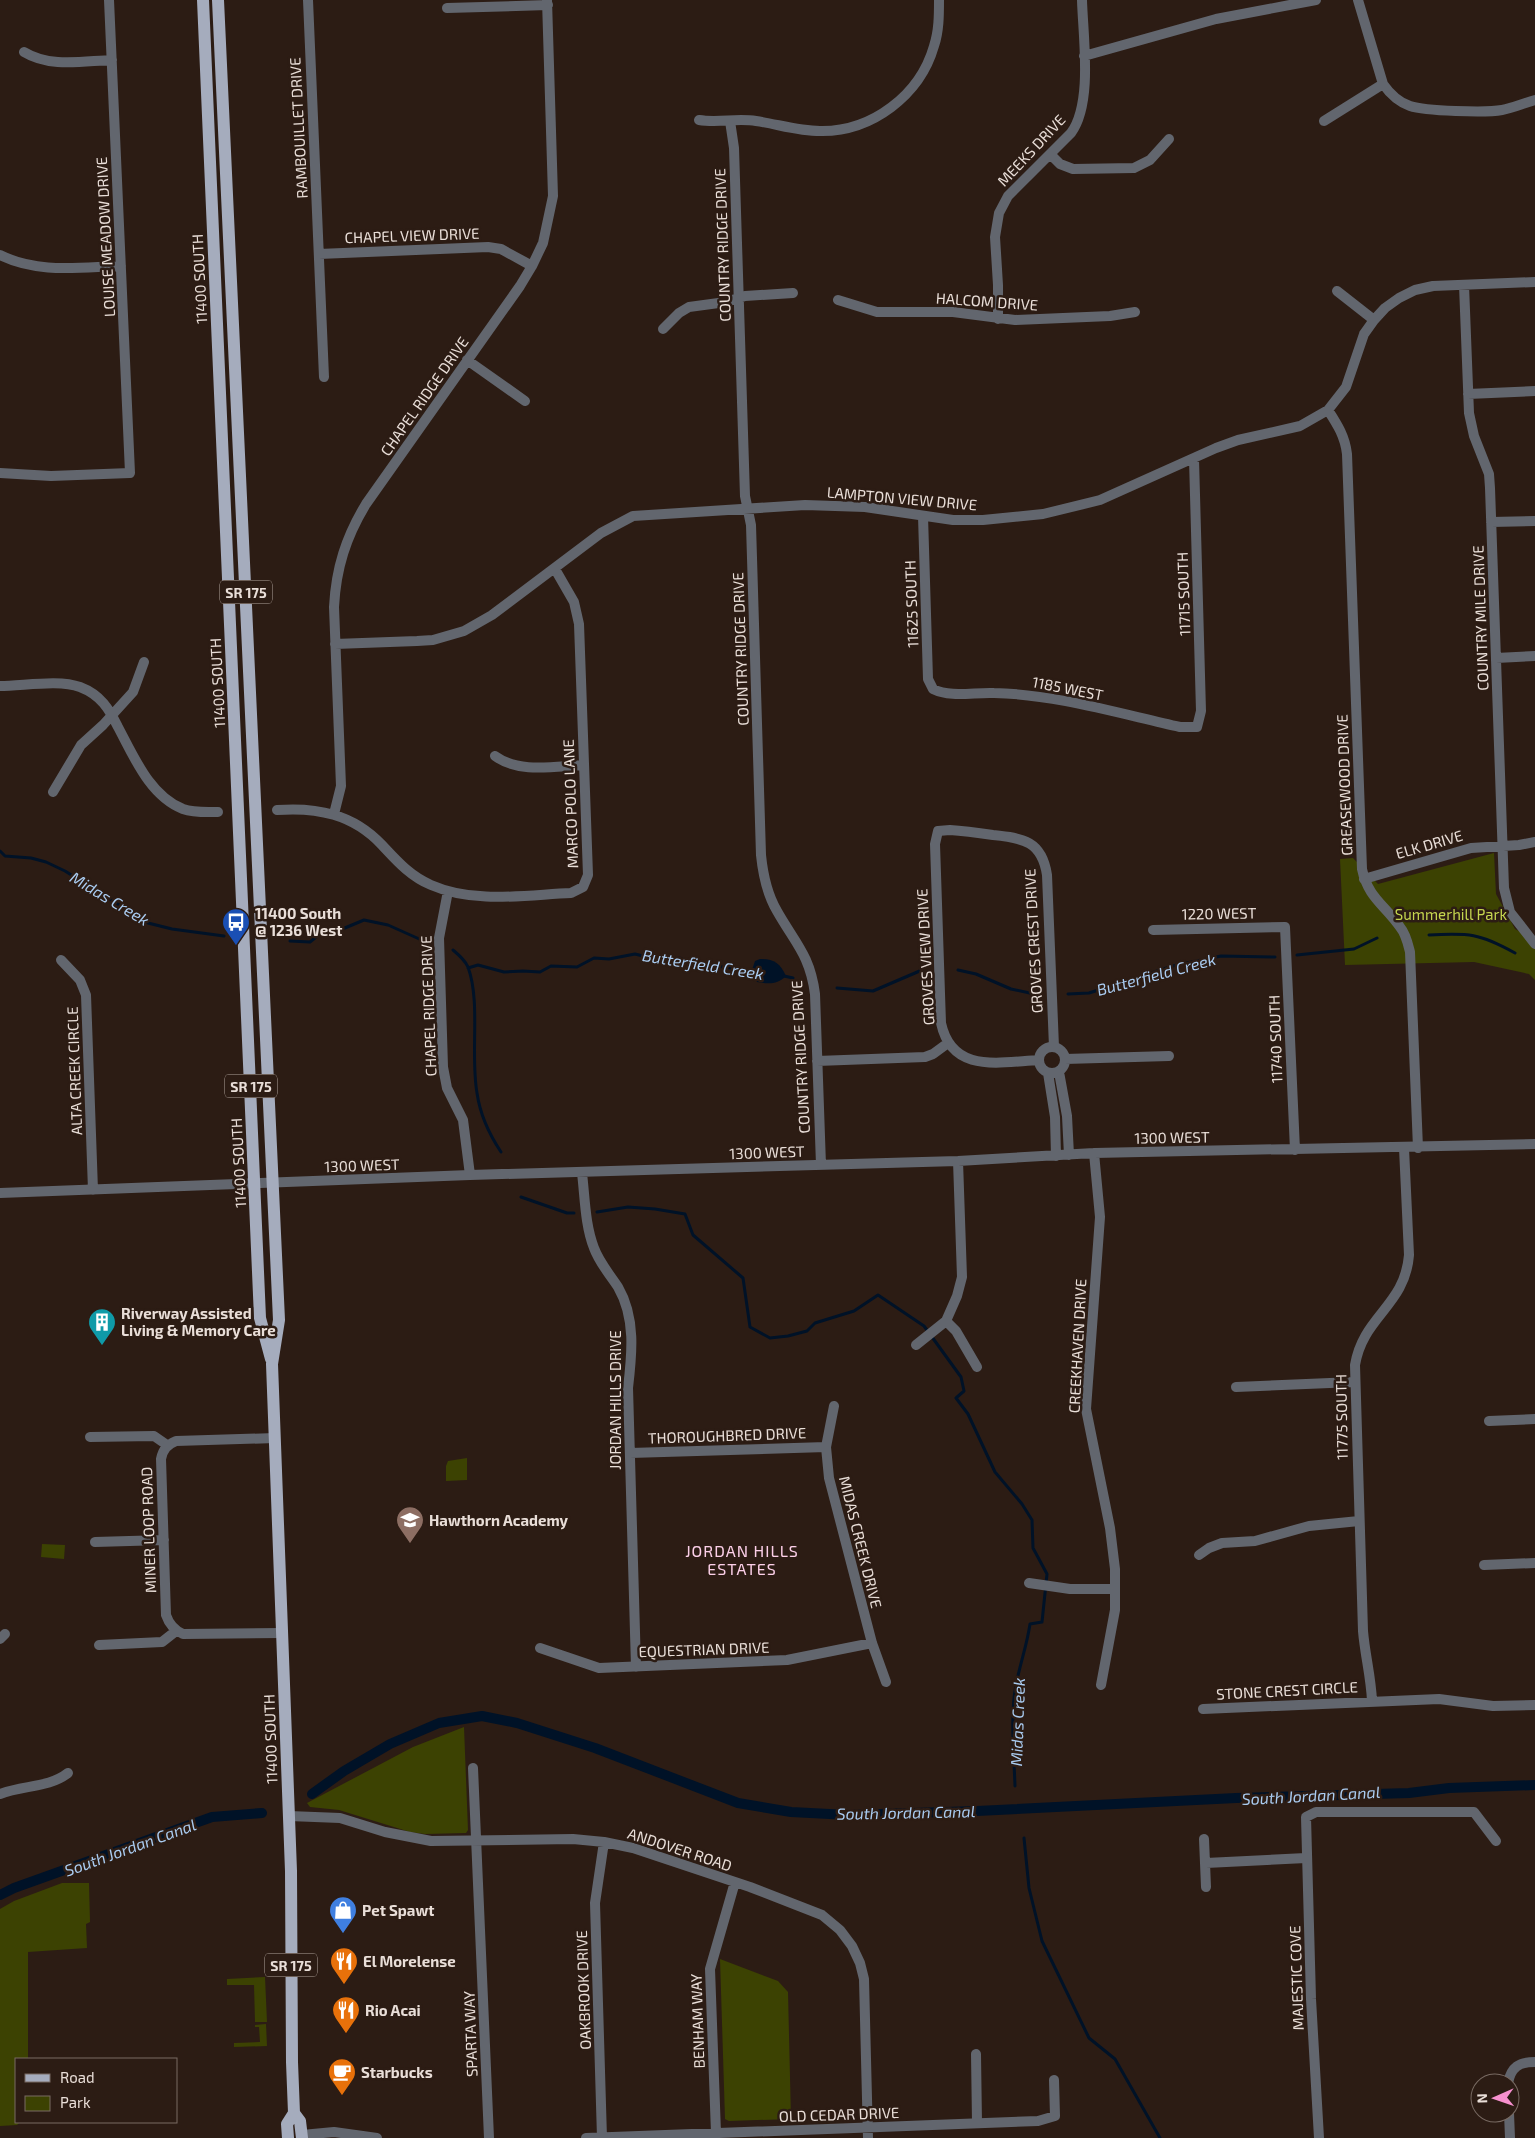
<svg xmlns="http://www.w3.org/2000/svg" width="1535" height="2138" font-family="'Exo 2',sans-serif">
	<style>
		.green { fill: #3c4202 }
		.water { fill: #001227 }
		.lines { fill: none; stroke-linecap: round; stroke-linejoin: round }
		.stream { stroke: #001227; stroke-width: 3 }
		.canal { stroke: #001227; stroke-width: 10 }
		.minor { stroke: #62666e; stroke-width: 10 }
		.major { stroke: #a5acbd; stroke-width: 12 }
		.labels { text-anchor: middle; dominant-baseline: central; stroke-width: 5; stroke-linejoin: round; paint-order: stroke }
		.shield { fill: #2c1c14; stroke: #b0a49d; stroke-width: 1 }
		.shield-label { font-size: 14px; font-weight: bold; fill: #e9ded8 }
		.street-label { font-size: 15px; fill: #e9ded8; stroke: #2c1c14 }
		.poi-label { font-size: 15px; font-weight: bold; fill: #e9ded8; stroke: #2c1c14; text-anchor: start }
		.park-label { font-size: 15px; fill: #c5d64f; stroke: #2c1c14 }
		.water-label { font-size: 16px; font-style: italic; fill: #aaccf1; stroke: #2c1c14 }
		.neighbourhood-label { font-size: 16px; letter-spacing: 1px; fill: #fccfe8; stroke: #2c1c14 }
	</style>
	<rect width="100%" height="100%" fill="#2c1c14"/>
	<!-- green -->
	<path class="green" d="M1494 853 1496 894 1515 929 1535 940V980L1529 974 1474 962 1345 965 1340 859 1353 858 1378 884Z
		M467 1458V1480L446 1481V1466L448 1461Z
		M42 1544 65 1545 64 1559 41 1557Z
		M464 1727 468 1830 466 1833 425 1834 410 1832 339 1810 310 1807 307 1803 413 1747Z
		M62 1883H89L90 1922 86 1924 87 1948 28 1952V2059H16V2122H20L17 2125 0 2126V1909L14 1901Z
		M720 1959 778 1981 788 1992 791 2119 729 2121 725 2119Z
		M265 1977 267 2022H255L254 1985H227V1979Z
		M266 2024 267 2046 234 2047V2043L260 2042 259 2027H255V2025Z"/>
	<!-- water -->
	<path class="water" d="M760 959C774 959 780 963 786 976 777 985 768 984 757 982L751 973 755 961Z"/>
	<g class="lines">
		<!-- stream -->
		<path class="stream" d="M0 851 5 856 31 858 46 862 65 871 148 923 172 929 224 936
			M1429 935C1469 933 1479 933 1515 953
			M290 941 310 942 327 928 340 930 364 920 388 925 426 942
			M453 950C459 955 465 960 468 967 481 1003 470 1054 477 1093 480 1114 489 1134 501 1152
			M1297 955 1354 949 1377 938
			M468 968 478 965 504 972 523 971 540 972 551 966 577 967 594 958 609 959 635 954 651 958H679L700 964 731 968 755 973
			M958 970 976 974 1011 989 1039 995
			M784 976 793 978
			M837 988 873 991 922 970
			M1068 994 1089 993 1173 966 1221 956 1275 957
			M521 1197 567 1213H574
			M597 1212 628 1207 655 1209 685 1214 693 1235 743 1278 750 1327 770 1338 788 1336 807 1331 815 1323 854 1311 878 1295 924 1326 961 1377 964 1391 956 1398 968 1414 995 1472 1022 1504 1032 1520 1033 1548 1047 1574 1042 1622 1030 1624C1027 1645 1020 1664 1016 1685 1010 1714 1014 1755 1015 1786
			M1024 1838 1029 1888 1042 1941 1089 2038 1115 2059 1160 2138"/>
		<!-- canal -->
		<path class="canal" d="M312 1794 344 1771 390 1744 439 1723 482 1716 517 1723 595 1748 738 1803 791 1812 849 1815 977 1811 1236 1798 1409 1793 1449 1788 1535 1785
			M0 1895 14 1888 212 1817 262 1813"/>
		<!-- minor -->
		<path class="minor" d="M308 0 324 377
			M1358 0 1383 84C1390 94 1398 102 1410 106 1425 111 1486 113 1502 110 1513 108 1524 103 1535 100
			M447 8 548 5
			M24 52C50 68 83 61 112 60
			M1084 56 1216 19 1316 0
			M699 120C718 123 737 118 756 121 777 124 798 131 820 131 872 132 920 95 934 46 939 31 939 15 939 0
			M730 121 734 148 745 496 751 525 761 855C763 875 767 894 777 911 795 943 810 955 815 994L821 1165
			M1324 121 1383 84
			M1050 154 1060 164 1073 169 1134 168 1150 160 1169 139
			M319 254 488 247 501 249 532 266
			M0 255C38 274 80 267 121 266
			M1464 285 1469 413 1474 436 1489 474 1490 488 1504 888 1510 912 1535 944
			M1337 291 1374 320
			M838 300 877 312H953L1015 320 1110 316 1135 312
			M998 319V285L995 237 999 213 1008 196 1071 133C1093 103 1083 37 1082 0
			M663 329 679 313 689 307 726 302 745 296 793 293
			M467 360 525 401
			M1468 394 1535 391
			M1328 410C1337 424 1345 436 1347 454L1362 869C1368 898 1385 905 1400 927 1406 934 1408 944 1410 952L1418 1148
			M0 473 51 476 130 473 109 0
			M923 516 928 679 933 689C951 698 974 692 994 693 1054 694 1121 714 1180 727H1197L1201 711 1194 459
			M1491 522 1535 521
			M335 644 417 641 433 640 464 631 492 615 601 533 633 516 805 505 865 507 953 520H983L1043 514 1100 500 1216 448 1238 440 1300 426 1328 410 1346 387 1364 334 1374 320 1385 308 1399 298 1415 290 1433 286 1535 282
			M1496 658 1535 656
			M0 686C23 686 59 679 80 687 101 695 109 709 118 727 134 757 150 796 183 809 194 813 206 812 218 812
			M495 756C520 774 555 766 584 765
			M53 792 81 745 103 725 133 692 144 662
			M277 810C317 807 353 814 382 845 397 861 410 876 431 885 474 904 525 895 571 893L583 887 588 875 579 624 574 602 555 569
			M334 814 341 786 334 607C336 568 346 537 366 504L520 286 532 266 543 243 553 196 547 0
			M1364 879 1471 848 1519 845 1535 842
			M448 891 439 938 443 1067 447 1088 463 1120 470 1175
			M1153 930 1285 927 1295 1150
			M61 960 80 980 86 995 93 1190
			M1039 1060a13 13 0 1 1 26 0a13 13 0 1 1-26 0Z
			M1065 1059 1169 1056
			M1039 1060C999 1062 952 1074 941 1023L935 844 938 831 950 830C964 831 979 833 993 835 1023 838 1042 841 1047 875L1054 1047
			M817 1061 925 1057 933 1054 948 1043
			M1059 1072 1067 1116 1069 1155
			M1048 1073 1055 1117 1056 1156
			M1094 1153 1100 1217 1086 1409 1110 1528 1115 1569V1610L1101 1685
			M582 1173C585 1198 585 1225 594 1248 599 1262 610 1275 618 1287 636 1318 632 1354 628 1388L636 1667
			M0 1193 470 1175 958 1161 1094 1153 1535 1144
			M946 1321 956 1331 977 1367
			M916 1345 946 1321 957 1296 962 1277 958 1161
			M1236 1387 1354 1382
			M834 1406 826 1447 829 1478 872 1643 886 1682
			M1489 1421 1535 1419
			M90 1437 154 1436 167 1445
			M275 1438 176 1441C167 1445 163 1449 161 1459L166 1615C169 1624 174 1630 183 1634L282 1633
			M630 1453 826 1447
			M95 1542 164 1540
			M1199 1555 1209 1548 1222 1543 1255 1541 1309 1526 1359 1521
			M1484 1565 1535 1563
			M1029 1583 1070 1589H1115
			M0 1639 5 1634
			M99 1645 162 1642 176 1631
			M540 1648 599 1668 787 1660 872 1643
			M1372 1701C1371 1677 1365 1655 1363 1631L1355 1365C1363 1316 1405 1306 1409 1255L1404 1148
			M1203 1709 1439 1699 1493 1706 1535 1705
			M473 1768 489 2138
			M0 1794C23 1785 49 1788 68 1773
			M289 1816 340 1818 385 1832 431 1841 573 1839 604 1842 633 1848 750 1887 822 1915 840 1930 852 1946 860 1963 864 1979 868 2138
			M1204 1839 1206 1887
			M1206 1863 1306 1858
			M976 2054 977 2123
			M1508 2083C1511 2067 1519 2062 1535 2062
			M1509 2113 1510 2138
			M716 2133 710 1969 735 1882
			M302 2135 334 2132 377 2138
			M586 2138 1038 2121 1055 2116 1054 2080
			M602 2138 595 1903 604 1842
			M1319 2138 1311 1999 1306 1817 1316 1812H1474L1496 1841"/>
		<!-- major -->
		<path class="major" d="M203 0 260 1318 271 1359
			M218 0 279 1320 272 1364 291 1871 292 2062 294 2113 300 2121 302 2138
			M288 2138 287 2124 294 2113"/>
	</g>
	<!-- icons -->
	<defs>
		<g id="bus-pin" transform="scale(1.4375)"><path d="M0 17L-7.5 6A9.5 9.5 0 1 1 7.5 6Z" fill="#1a4fb4" stroke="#2c1c14"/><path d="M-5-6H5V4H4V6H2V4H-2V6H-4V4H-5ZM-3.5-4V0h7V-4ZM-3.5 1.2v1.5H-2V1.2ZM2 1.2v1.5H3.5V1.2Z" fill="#fff"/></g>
		<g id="building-pin" transform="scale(1.4375)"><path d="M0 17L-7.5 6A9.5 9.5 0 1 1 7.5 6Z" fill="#0f9aa8" stroke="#2c1c14"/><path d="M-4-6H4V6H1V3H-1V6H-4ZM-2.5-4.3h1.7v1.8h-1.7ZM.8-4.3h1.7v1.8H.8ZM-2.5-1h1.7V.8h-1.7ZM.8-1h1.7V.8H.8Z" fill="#fff"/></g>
		<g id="school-pin" transform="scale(1.4375)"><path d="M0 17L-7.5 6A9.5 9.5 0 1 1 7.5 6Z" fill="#8d6e63" stroke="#2c1c14"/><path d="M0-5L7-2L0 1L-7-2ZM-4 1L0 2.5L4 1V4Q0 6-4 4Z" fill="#fff"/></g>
		<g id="shop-pin" transform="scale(1.4375)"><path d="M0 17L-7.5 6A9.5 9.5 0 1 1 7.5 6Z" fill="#3f7fe0" stroke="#2c1c14"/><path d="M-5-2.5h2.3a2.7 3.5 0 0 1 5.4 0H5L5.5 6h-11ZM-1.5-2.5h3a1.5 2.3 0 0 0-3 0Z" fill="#fff"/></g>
		<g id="restaurant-pin" transform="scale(1.4375)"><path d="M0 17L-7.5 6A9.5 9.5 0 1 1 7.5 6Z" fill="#e8710a" stroke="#2c1c14"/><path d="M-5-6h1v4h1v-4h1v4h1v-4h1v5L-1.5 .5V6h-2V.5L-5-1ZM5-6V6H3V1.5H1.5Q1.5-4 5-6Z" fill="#fff"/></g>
		<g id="cafe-pin" transform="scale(1.4375)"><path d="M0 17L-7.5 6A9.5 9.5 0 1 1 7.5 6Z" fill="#e8710a" stroke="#2c1c14"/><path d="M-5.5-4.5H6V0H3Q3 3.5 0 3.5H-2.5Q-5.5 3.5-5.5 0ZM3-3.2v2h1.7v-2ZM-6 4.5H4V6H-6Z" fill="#fff"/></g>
	</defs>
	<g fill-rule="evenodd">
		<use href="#bus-pin" x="236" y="922"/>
		<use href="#building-pin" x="102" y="1322"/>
		<use href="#school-pin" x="410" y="1520"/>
		<use href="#shop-pin" x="343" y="1910"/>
		<use href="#restaurant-pin" x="344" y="1961"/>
		<use href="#restaurant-pin" x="346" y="2010"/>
		<use href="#cafe-pin" x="342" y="2072"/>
	</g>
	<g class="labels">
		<!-- shield labels -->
		<g class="shield">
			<rect x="220" y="580.5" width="52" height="23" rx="4"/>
			<rect x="225" y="1074.5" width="52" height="23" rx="4"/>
			<rect x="265" y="1953.5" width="52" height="23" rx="4"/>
		</g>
		<g class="shield-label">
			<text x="246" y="592">SR 175</text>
			<text x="251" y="1086">SR 175</text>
			<text x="291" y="1965">SR 175</text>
		</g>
		<!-- street labels -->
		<g class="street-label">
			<text transform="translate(298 128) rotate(-93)">RAMBOUILLET DRIVE</text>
			<text transform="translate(1031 150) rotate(-47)">MEEKS DRIVE</text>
			<text transform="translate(412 235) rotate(-2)">CHAPEL VIEW DRIVE</text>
			<text transform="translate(105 237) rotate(-93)">LOUISE MEADOW DRIVE</text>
			<text transform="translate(722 245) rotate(-92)">COUNTRY RIDGE DRIVE</text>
			<text transform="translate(199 279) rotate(-93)">11400 SOUTH</text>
			<text transform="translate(987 301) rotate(4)">HALCOM DRIVE</text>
			<text transform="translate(424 396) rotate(-55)">CHAPEL RIDGE DRIVE</text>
			<text transform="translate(902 498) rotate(5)">LAMPTON VIEW DRIVE</text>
			<text transform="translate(1183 594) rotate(-92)">11715 SOUTH</text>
			<text transform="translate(911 604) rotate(-92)">11625 SOUTH</text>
			<text transform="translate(1480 618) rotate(-92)">COUNTRY MILE DRIVE</text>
			<text transform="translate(740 649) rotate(-92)">COUNTRY RIDGE DRIVE</text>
			<text transform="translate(217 683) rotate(-93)">11400 SOUTH</text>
			<text transform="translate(1068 688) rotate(11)">1185 WEST</text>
			<text transform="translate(1344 785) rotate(-92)">GREASEWOOD DRIVE</text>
			<text transform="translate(570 804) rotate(-92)">MARCO POLO LANE</text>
			<text transform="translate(1429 844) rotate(-16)">ELK DRIVE</text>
			<text transform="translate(1219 913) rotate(-1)">1220 WEST</text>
			<text transform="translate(1033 941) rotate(-93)">GROVES CREST DRIVE</text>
			<text transform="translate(925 957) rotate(-93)">GROVES VIEW DRIVE</text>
			<text transform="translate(428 1006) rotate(-92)">CHAPEL RIDGE DRIVE</text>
			<text transform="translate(1275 1039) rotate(-92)">11740 SOUTH</text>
			<text transform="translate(800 1057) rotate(-93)">COUNTRY RIDGE DRIVE</text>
			<text transform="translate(74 1071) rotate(-92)">ALTA CREEK CIRCLE</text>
			<text transform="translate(1172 1137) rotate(-1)">1300 WEST</text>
			<text transform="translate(767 1152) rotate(-2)">1300 WEST</text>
			<text transform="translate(238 1163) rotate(-93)">11400 SOUTH</text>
			<text transform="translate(362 1165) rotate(-2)">1300 WEST</text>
			<text transform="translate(1077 1346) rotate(-87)">CREEKHAVEN DRIVE</text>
			<text transform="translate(615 1400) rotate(-90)">JORDAN HILLS DRIVE</text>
			<text transform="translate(1341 1417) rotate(-91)">11775 SOUTH</text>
			<text transform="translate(727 1435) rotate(-2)">THOROUGHBRED DRIVE</text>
			<text transform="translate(148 1530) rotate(-92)">MINER LOOP ROAD</text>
			<text transform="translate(861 1542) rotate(76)">MIDAS CREEK DRIVE</text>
			<text transform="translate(704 1649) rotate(-2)">EQUESTRIAN DRIVE</text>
			<text transform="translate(1287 1690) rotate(-3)">STONE CREST CIRCLE</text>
			<text transform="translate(270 1739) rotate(-92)">11400 SOUTH</text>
			<text transform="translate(680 1849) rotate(18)">ANDOVER ROAD</text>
			<text transform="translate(1296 1978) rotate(-92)">MAJESTIC COVE</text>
			<text transform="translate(583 1990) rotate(-92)">OAKBROOK DRIVE</text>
			<text transform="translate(697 2021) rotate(-92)">BENHAM WAY</text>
			<text transform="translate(470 2034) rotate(-92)">SPARTA WAY</text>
			<text transform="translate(839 2114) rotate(-2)">OLD CEDAR DRIVE</text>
		</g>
		<!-- poi labels -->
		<g class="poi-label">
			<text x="255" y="913">11400 South<tspan x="255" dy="17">@ 1236 West</tspan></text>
			<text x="121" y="1313">Riverway Assisted<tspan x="121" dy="17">Living &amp; Memory Care</tspan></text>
			<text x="429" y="1520">Hawthorn Academy</text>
			<text x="362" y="1910">Pet Spawt</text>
			<text x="363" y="1961">El Morelense</text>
			<text x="365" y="2010">Rio Acai</text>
			<text x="361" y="2072">Starbucks</text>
		</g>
		<!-- park labels -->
		<g class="park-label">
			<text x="1451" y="914">Summerhill Park</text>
		</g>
		<!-- water labels -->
		<g class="water-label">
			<text transform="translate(110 898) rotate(31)">Midas Creek</text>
			<text transform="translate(703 964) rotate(9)">Butterfield Creek</text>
			<text transform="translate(1156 974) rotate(-15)">Butterfield Creek</text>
			<text transform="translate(1017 1722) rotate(-88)">Midas Creek</text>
			<text transform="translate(1311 1795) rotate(-3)">South Jordan Canal</text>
			<text transform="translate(906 1812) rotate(-1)">South Jordan Canal</text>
			<text transform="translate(130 1847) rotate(-20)">South Jordan Canal</text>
		</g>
		<!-- neighbourhood labels -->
		<g class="neighbourhood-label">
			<text x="742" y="1550">JORDAN HILLS<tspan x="742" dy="18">ESTATES</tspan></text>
		</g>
	</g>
	<!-- legend -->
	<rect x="15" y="2058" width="162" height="65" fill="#2c1c14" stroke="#786a62"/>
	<rect x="25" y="2074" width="25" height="8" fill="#a5acbd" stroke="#786a62"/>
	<text x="60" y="2083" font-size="15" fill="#e9ded8">Road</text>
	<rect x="25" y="2096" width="25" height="15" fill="#3c4202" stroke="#786a62"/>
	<text x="60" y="2108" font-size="15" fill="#e9ded8">Park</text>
	<!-- north arrow -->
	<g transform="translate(1495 2098) rotate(268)"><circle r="24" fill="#2c1c14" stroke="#786a62"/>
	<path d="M0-4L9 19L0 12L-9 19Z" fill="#f790ce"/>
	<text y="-8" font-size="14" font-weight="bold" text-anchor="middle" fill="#e9ded8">N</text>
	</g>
</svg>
